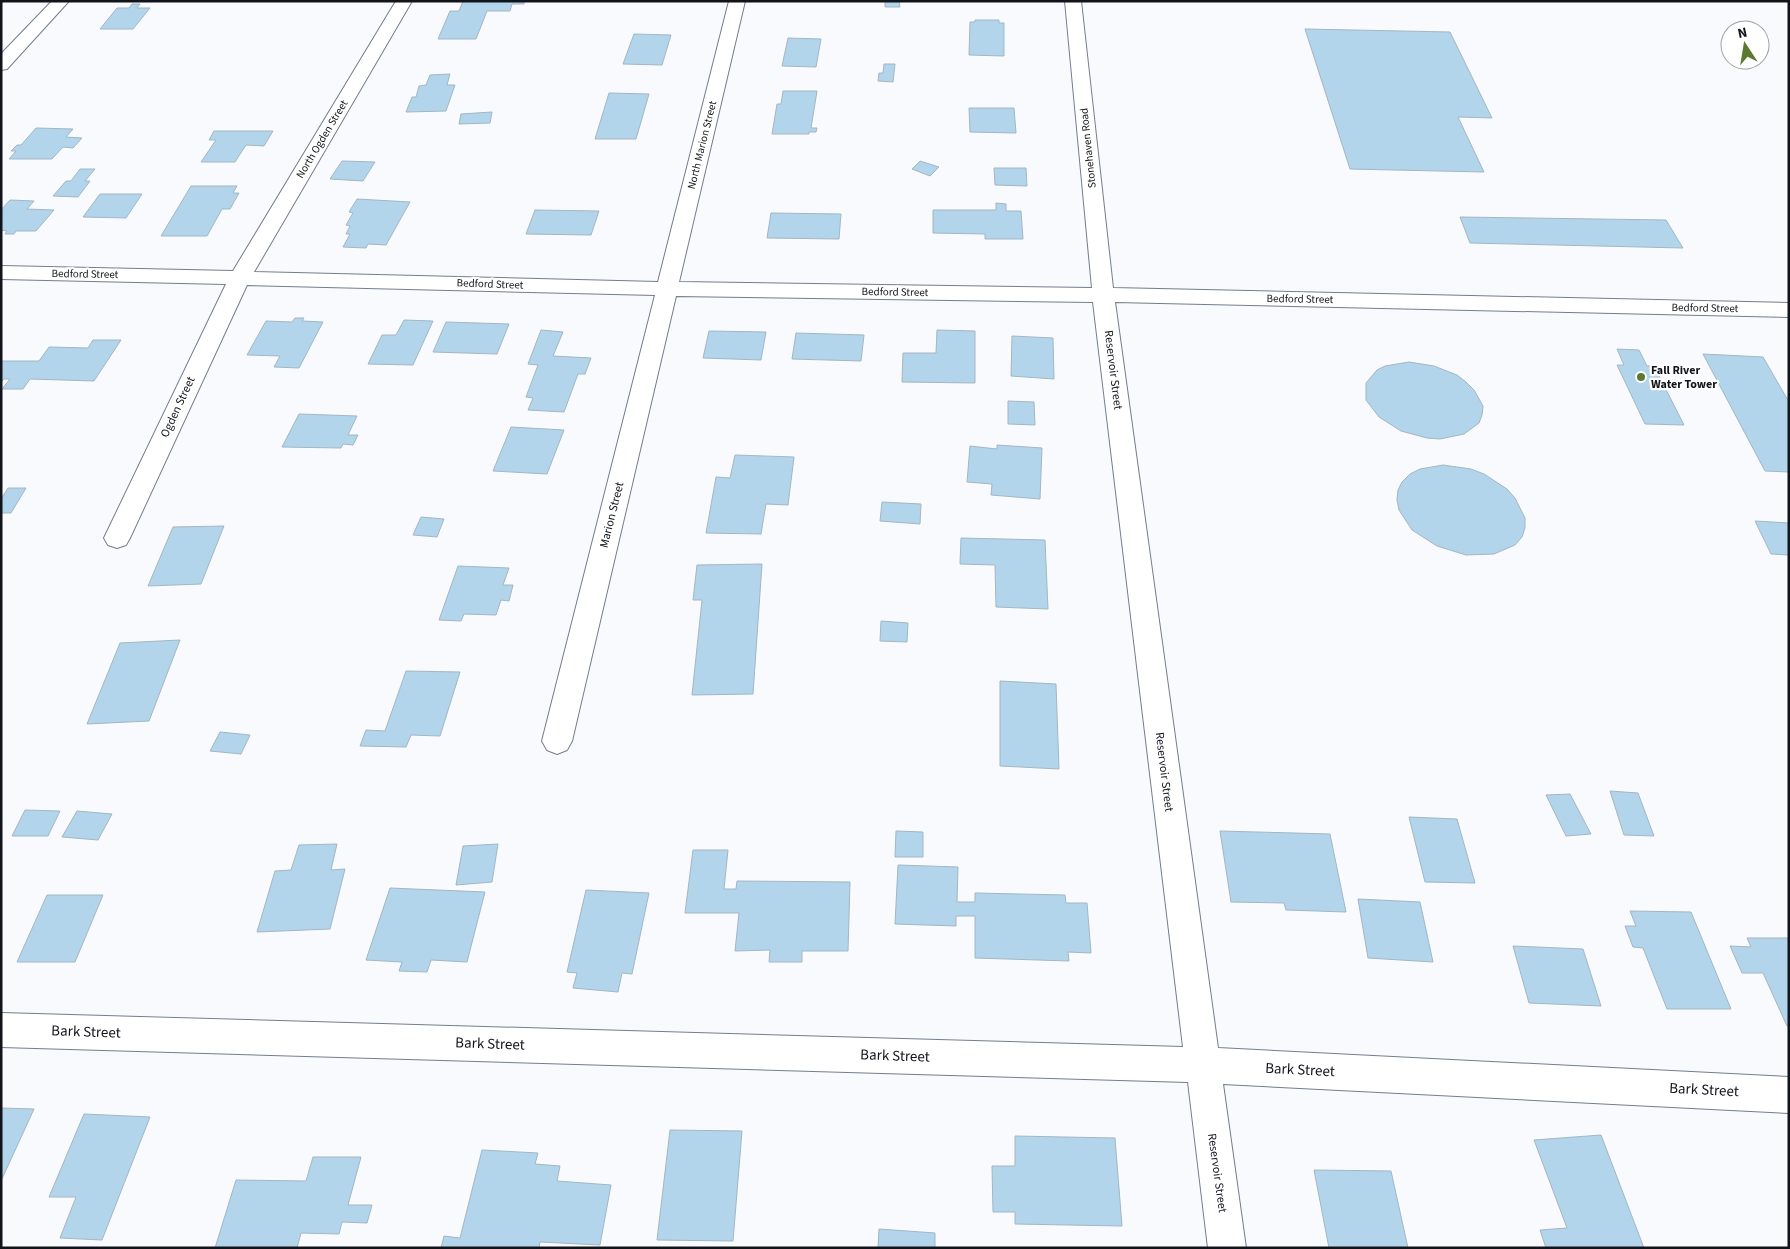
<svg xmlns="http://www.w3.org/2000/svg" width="1790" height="1249" font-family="'Source Sans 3',sans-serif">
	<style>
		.building { fill: #b2d5eb; stroke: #a3b6c3 }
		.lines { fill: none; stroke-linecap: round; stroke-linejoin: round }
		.minor-casing { stroke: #737d8d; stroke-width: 2 }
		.minor { fill: #fff; fill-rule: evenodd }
		.poi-dot { fill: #5b7a30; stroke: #fff; stroke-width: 2 }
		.labels { text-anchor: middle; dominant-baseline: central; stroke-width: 4.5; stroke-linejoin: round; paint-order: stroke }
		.far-street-label { font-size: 11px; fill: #11141b; stroke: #fff }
		.street-label { font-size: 12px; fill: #11141b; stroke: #fff }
		.poi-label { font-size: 12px; font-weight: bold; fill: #11141b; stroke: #fff; text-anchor: start }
		.near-street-label { font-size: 15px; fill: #11141b; stroke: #fff }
	</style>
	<rect width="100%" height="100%" fill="#f8fafe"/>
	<!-- building -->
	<path class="building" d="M463 1H524V4H512L510 11H487L476 39H438L450 11H459Z
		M885 1H899L900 7H885Z
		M132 4H140L137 8H150L133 29H100L117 8H129Z
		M975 20H999V23H1004V56L969 55 970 22H975Z
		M1305 29 1450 32 1492 118 1458 117 1484 172 1350 169Z
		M634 34 671 35 662 65 623 64Z
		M788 38 821 39 816 67 782 66Z
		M884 64H895L893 82 878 81 879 73H883Z
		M450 74 447 85H455L446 111 406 112 412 97H416L419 86 426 85 430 75Z
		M783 91H817L811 128H817L816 132H809V134H772L777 104H781Z
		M609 93 649 94 636 139H595Z
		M969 108H1014L1016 133 970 132Z
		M492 112 490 123 459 124 461 114Z
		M36 128 73 129 66 137 82 138 73 148 63 147 52 159H9L16 151H11L17 145H21Z
		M214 131H273L264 146 246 145 235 162H201L216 140H209Z
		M342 161 375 162 363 181 330 179Z
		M920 161 939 167 930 176 912 169Z
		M994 168H1026L1027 186 995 185Z
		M80 169H95L85 181H90L78 197 53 196 66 181H71Z
		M191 186H237L233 193H239L230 209H222L207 236H161Z
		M100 194H142L126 218 83 217Z
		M357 199 410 202 386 245 368 244 366 248 343 247 350 234H346L350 226 346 225 353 213 349 212Z
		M10 200 34 201 27 209 54 210 36 231H16L14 234H5L7 231 1 230V210Z
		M996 203 1006 204V211H1021L1023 239H985V234L933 233V210H996Z
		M535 210 599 211 591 235 526 234Z
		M771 213 841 214 839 239 767 238Z
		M1460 217 1666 220 1683 248 1470 243Z
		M295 318H304L302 321 323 322 299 368 274 367 280 356 247 355 266 321 292 322Z
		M404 320 433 321 413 365 368 364 382 335H396Z
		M446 322 509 324 497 354 433 352Z
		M541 330 563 332 553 356 591 358 585 374H578L564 412 528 410 533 398 526 397 538 365 528 364Z
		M937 330 975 331V383L902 382 903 353H936Z
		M709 331 766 332 761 360 703 358Z
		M796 333 864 335 861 361 792 359Z
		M1012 336 1053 338 1054 379 1011 376Z
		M93 340H121L94 381 30 379 23 389H2L10 379H4L1 382V361H39L49 347 88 348Z
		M1617 349 1639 350 1647 366H1654L1684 425 1645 424 1617 365H1624Z
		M1703 354 1763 357 1789 402V472L1765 471Z
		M1409 362 1434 366 1457 375 1466 382 1474 390 1483 406 1482 415 1479 423 1464 434 1440 439 1427 438 1401 431 1379 417 1366 400V383L1377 370 1385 366Z
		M1008 401 1034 402 1035 425 1008 424Z
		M299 414 357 416 348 435H358L353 445 343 444 341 448 282 447Z
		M511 427 564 430 547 474 493 471Z
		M997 445 1042 448 1040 499 991 495 992 484 967 482 970 446 997 449Z
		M735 455 794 457 788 505 766 504 761 534 706 533 716 477 730 478Z
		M1443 465 1471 469 1484 474 1507 489 1515 498 1525 518V528L1522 537 1515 545 1494 554 1466 555 1437 546 1412 530 1399 510 1397 500 1398 490 1402 482 1410 474 1420 469Z
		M8 488H26L11 513H1V499Z
		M882 502 921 504 920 524 880 521Z
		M421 517 444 519 437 537 413 535Z
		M1755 521 1789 523V555L1771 554Z
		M224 526 201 584 148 586 173 527Z
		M961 538 1045 540 1048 609 996 607 995 565 960 564Z
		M762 564 753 694 692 695 702 600H693L697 565Z
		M458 566 509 568 503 585H513L509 601 501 600 496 615 464 614 461 621 439 620Z
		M881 621 908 623 907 642 880 641Z
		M180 640 149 721 87 724 120 643Z
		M406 671 460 672 440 736 411 735 406 747 360 746 366 730 385 731Z
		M1000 681 1056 684 1059 769 1000 766Z
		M220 732 250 735 241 754 210 751Z
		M1610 791 1638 793 1654 836 1624 835Z
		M1570 794 1591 834 1566 836 1546 795Z
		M25 810 60 811 48 836H12Z
		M77 811 112 814 98 840 62 837Z
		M1409 817 1457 819 1475 883 1425 882Z
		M896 831 923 832V857H895Z
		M1220 831 1330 834 1346 912 1286 910 1284 903 1231 902Z
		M337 844 331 870 345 869 330 929 257 932 275 871 291 870 299 845Z
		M498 844 492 882 456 885 463 846Z
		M693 850H728L724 889H736L737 881 850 882 848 951H802V962H769L770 950 735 951 739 913H685Z
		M898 865 958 867 957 902H975V893L1065 895 1066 903H1087L1091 953 1068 952 1069 961 975 958V916H956V926L895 924Z
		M390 888 485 892 467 962 431 960 427 972 399 971 402 962 366 960Z
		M586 890 649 893 632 974 622 973 618 992 573 988 577 973 567 972Z
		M47 895H103L75 962H17Z
		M1358 899 1420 902 1433 962 1368 958Z
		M1630 911 1691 912 1731 1009H1667L1643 948 1633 947 1625 926H1636Z
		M1747 938H1789V1026H1787L1763 973H1742L1730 946 1751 947Z
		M1513 946 1583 949 1601 1006 1529 1003Z
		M1 1108 34 1109 1 1181Z
		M84 1114 150 1117 102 1240 60 1238 76 1197H49Z
		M670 1130 742 1131 733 1241 657 1240Z
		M1601 1135 1644 1248H1546L1540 1230 1567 1228 1534 1140Z
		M1015 1136 1115 1138 1122 1226 1015 1224V1212H993L992 1166H1015Z
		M482 1150 538 1153 535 1164 560 1166 557 1181 611 1185 600 1245 540 1242 539 1248H441L444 1236 460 1238Z
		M313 1157H361L348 1205H372L367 1223 342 1222 339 1234 301 1233 297 1248H215L236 1180 306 1181Z
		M1314 1170 1391 1171 1408 1248H1329Z
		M879 1229 935 1233V1248H878Z"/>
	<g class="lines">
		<!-- minor casing -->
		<g class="minor-casing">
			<path id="minor" d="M52 1H69L7 69 1 70V54Z
				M396 1H412L254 272 658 282 729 1H745L679 282 1092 288 1065 1H1081L1113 288 1789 303V317L1115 302 1218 1048 1789 1077V1113L1223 1084 1246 1248H1208L1188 1082 1 1047V1013L1183 1047 1093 302 676 296 572 741 567 750 557 754 547 750 542 741 655 295 247 285 130 538 126 545 117 548 108 545 104 538 226 284 1 279V266L233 271Z"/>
		</g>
		<!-- minor -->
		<use href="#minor" class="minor"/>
	</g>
	<!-- markers -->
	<circle class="poi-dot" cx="1641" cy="377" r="5"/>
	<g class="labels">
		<!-- far-street labels -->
		<g class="far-street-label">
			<text transform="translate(322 139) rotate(-59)">North Ogden Street</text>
			<text transform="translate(702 145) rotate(-76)">North Marion Street</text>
			<text transform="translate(1088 148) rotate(-96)">Stonehaven Road</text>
			<text transform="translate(85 274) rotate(1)">Bedford Street</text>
			<text transform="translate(490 284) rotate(2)">Bedford Street</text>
			<text transform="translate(895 292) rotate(1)">Bedford Street</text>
			<text transform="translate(1300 299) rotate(1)">Bedford Street</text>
			<text transform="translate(1705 308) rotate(1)">Bedford Street</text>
		</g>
		<!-- street labels -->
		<g class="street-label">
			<text transform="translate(1113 370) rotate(83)">Reservoir Street</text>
			<text transform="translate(178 407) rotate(-65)">Ogden Street</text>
			<text transform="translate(612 515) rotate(-76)">Marion Street</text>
			<text transform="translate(1164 772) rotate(83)">Reservoir Street</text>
			<text transform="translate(1217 1173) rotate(82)">Reservoir Street</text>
		</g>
		<!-- poi labels -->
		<g class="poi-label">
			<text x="1651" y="370">Fall River<tspan x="1651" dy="14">Water Tower</tspan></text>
		</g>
		<!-- near-street labels -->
		<g class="near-street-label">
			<text transform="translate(86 1032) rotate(2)">Bark Street</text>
			<text transform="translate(490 1044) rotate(2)">Bark Street</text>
			<text transform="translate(895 1056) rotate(2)">Bark Street</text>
			<text transform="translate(1300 1070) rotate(3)">Bark Street</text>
			<text transform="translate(1704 1090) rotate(3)">Bark Street</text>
		</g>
	</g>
	<!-- border -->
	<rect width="1790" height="1249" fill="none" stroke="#11141b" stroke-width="5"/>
	<!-- north arrow -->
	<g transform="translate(1745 45) rotate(348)"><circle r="24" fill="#ffffff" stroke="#a0a1a4"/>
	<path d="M0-4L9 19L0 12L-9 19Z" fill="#5b7a30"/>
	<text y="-8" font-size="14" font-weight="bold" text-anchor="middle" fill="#11141b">N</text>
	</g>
</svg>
